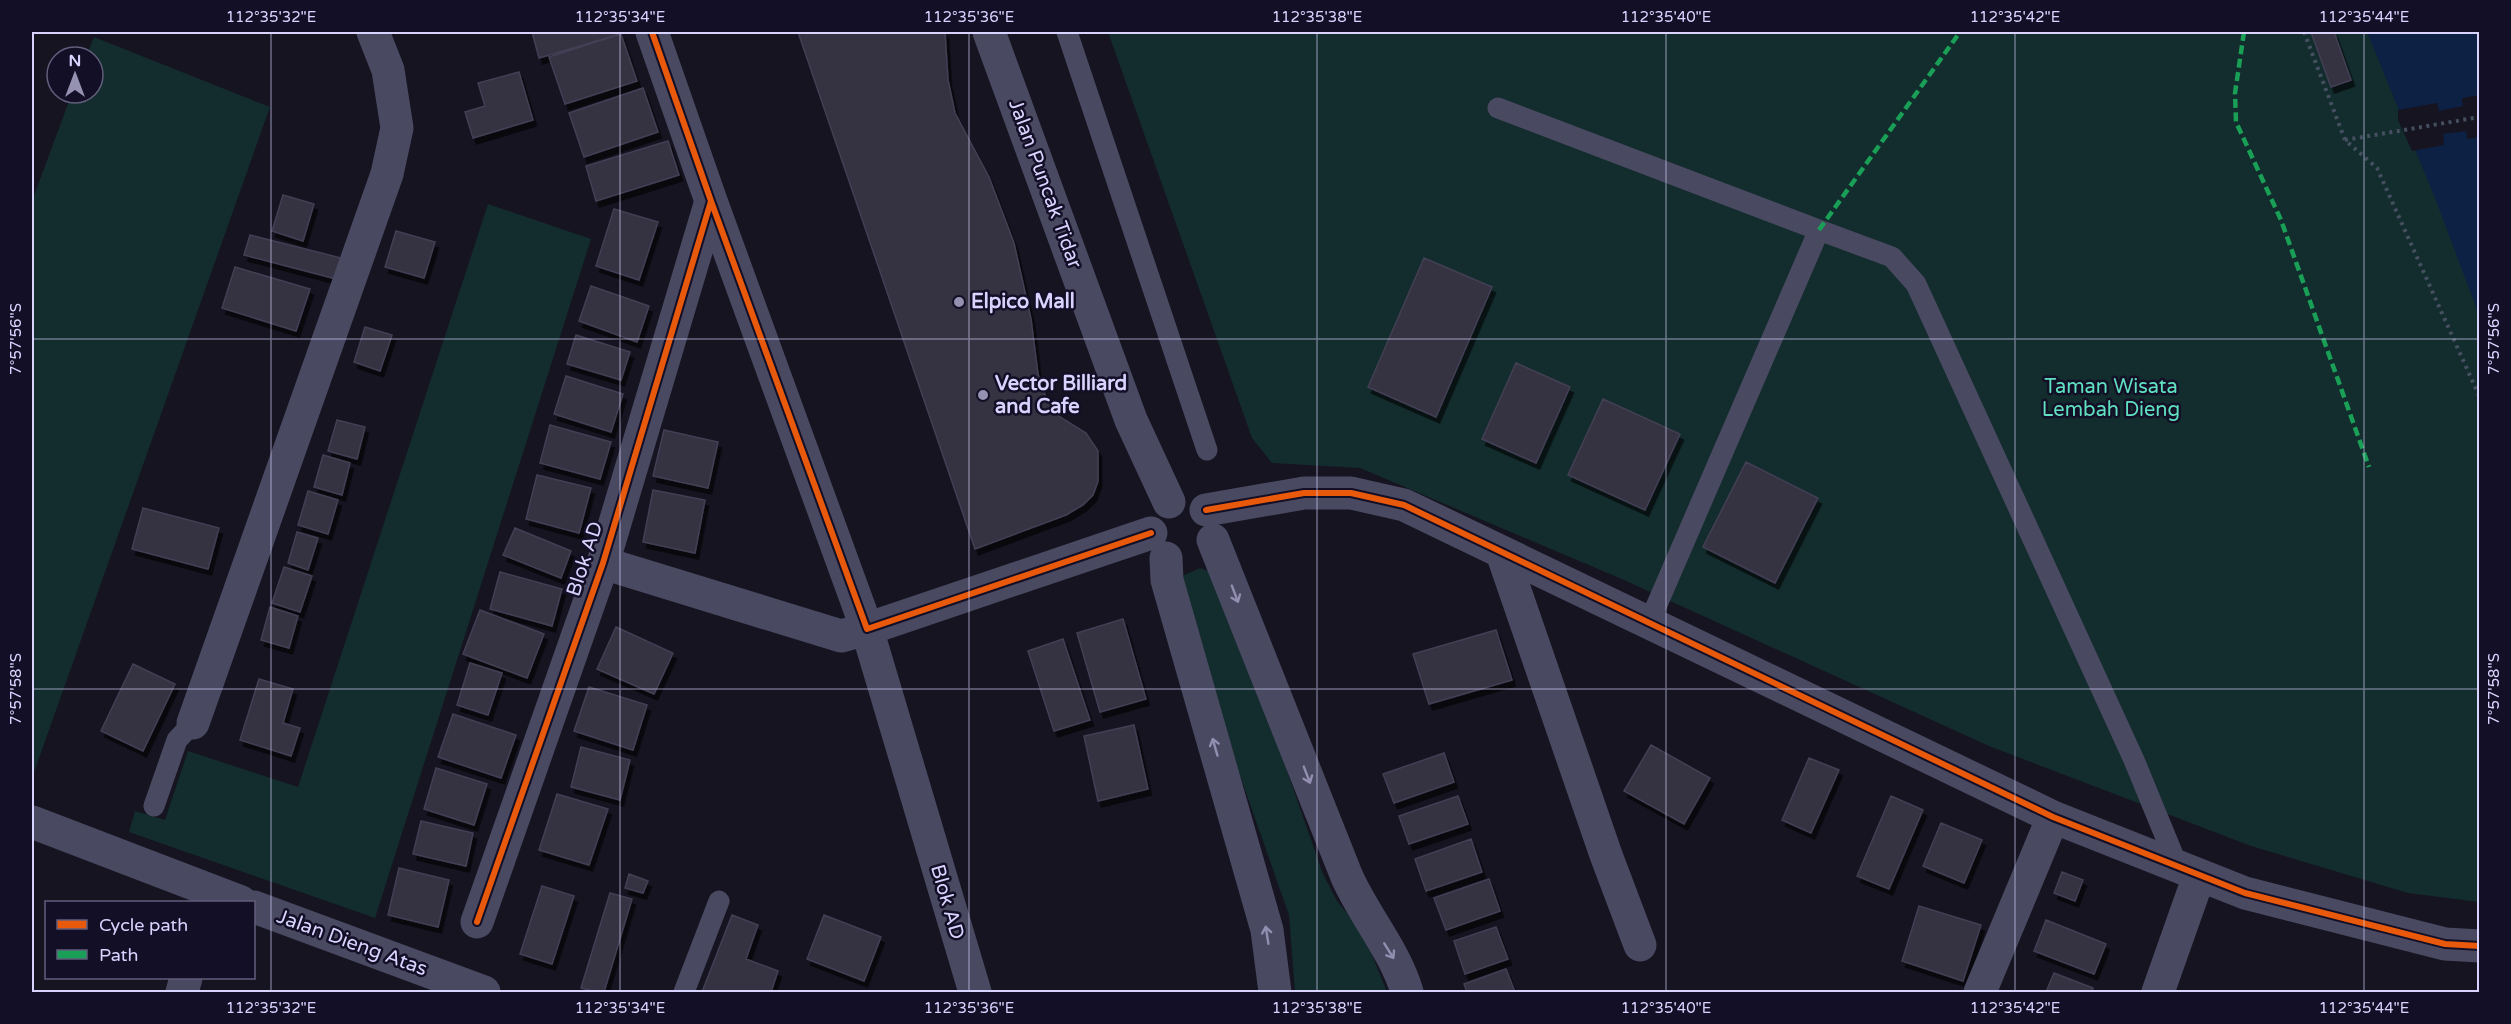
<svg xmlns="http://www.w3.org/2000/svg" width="2511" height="1024" font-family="'Varela Round',sans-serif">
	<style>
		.green { fill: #132c2d }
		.water { fill: #0d2144 }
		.pier { fill: #161421 }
		.building { fill: #343243; stroke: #433f54; stroke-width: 1.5; filter: url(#shadow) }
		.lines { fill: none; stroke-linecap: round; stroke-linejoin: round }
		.path { stroke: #44505f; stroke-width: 4; stroke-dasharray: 3 4.5; stroke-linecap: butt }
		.service { stroke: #4a4962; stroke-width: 21 }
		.minor { stroke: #4a4962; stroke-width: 33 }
		.tertiary { stroke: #4a4962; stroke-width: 33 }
		.quiet { stroke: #1a9f57; stroke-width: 4.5; stroke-dasharray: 9 4.5; stroke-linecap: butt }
		.cycleway-casing { stroke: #130f26; stroke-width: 10 }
		.cycleway { stroke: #e8590c; stroke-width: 6 }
		.oneway { stroke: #928eb0 }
		.ticks { fill: none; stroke: #d9d4ff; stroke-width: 1.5; stroke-opacity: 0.45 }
		.poi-dot { fill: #9591b1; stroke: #130f26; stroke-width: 2 }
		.labels { text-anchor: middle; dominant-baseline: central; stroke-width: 5; stroke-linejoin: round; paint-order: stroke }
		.street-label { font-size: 20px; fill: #d9d4ff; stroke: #130f26 }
		.poi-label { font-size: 20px; font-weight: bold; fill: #d9d4ff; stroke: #130f26; text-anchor: start }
		.park-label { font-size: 20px; fill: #5fe0c0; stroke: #130f26 }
		.neatline { fill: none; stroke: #d9d4ff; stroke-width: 2 }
		.ticks-label { font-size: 15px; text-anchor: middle; fill: #d9d4ff }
	</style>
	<defs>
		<filter id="shadow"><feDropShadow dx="3.5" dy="6" stdDeviation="0" flood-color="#0009"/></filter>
	</defs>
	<rect width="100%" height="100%" fill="#161421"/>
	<!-- green -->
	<path class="green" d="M1108 32H2479V902L2408 893 2251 846 1989 746 1624 580 1360 468 1272 463 1252 438Z
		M94 37 270 107 32 778V201L72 93H93V57H86Z
		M488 204 591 239 375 918 129 832 135 811 165 820 188 751 298 787Z
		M1200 568 1215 573 1223 587 1323 874 1337 901 1357 925 1369 947 1387 992H1295L1289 915 1179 602 1180 577Z"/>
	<!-- water -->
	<path class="water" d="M2367 32H2479V315L2437 203Z"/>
	<!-- pier -->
	<path class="pier" d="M2479 95V137L2467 139 2466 131 2443 134 2444 145 2412 151 2398 120V110L2437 103 2439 111 2463 106 2462 98Z"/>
	<!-- building -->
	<path class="building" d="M532 32H619L620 34 539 58Z
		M798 32H945L948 80 955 113 989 177 1014 243 1031 319 1038 374 1047 400 1060 417 1086 433 1098 451V481L1093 495 1083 505 1066 515 975 549Z
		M2311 32H2334L2351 80 2331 87Z
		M621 34 637 81 565 104 549 57Z
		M519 72 533 120 473 138 465 112 485 106 478 83Z
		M643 88 658 132 584 157 569 113Z
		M668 141 679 175 596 201 586 166Z
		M283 195 314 204 303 241 272 231Z
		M614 209 658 222 639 280 596 266Z
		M396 231 435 242 424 278 385 267Z
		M250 235 345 259 340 280 244 255Z
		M1424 258 1492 287 1436 417 1368 387Z
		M235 267 310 289 296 331 222 308Z
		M591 286 649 306 637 342 579 321Z
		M365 327 392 335 380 371 354 362Z
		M576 335 630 352 621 380 567 364Z
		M1516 363 1570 387 1536 463 1482 439Z
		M566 376 623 394 611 432 554 414Z
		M1603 399 1680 434 1645 510 1568 475Z
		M337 420 365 427 357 459 328 451Z
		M550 425 611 442 600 479 540 463Z
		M664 430 718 442 708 488 653 476Z
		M323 455 350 463 342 495 314 487Z
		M1746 462 1818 498 1775 583 1703 547Z
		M537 475 591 488 579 533 526 519Z
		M653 490 705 500 695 553 643 542Z
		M308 491 338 500 328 534 298 525Z
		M143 508 219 528 208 569 132 549Z
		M515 528 571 551 561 578 503 555Z
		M297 532 318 538 308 570 288 563Z
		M284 567 312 576 300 612 272 603Z
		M500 572 562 589 552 626 490 609Z
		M270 607 298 616 289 648 261 640Z
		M480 610 544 634 527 678 463 654Z
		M1123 619 1146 699 1100 712 1077 633Z
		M616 627 673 653 654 694 597 669Z
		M1496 630 1512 680 1429 704 1413 654Z
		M1063 639 1090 720 1054 731 1028 651Z
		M470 663 502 673 488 715 457 705Z
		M133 664 175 684 143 751 101 731Z
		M259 679 293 689 283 723 300 728 291 756 240 740Z
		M589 687 647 705 633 750 574 731Z
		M453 714 516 735 501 778 438 757Z
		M1134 725 1148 789 1098 801 1084 736Z
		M1651 745 1710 778 1684 824 1624 791Z
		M581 747 630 760 620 800 571 787Z
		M1444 753 1454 782 1394 803 1383 774Z
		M1809 758 1839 770 1811 833 1782 820Z
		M436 768 487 784 474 825 424 809Z
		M557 794 608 809 589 865 539 850Z
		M1458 796 1468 824 1409 844 1399 816Z
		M1891 796 1923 810 1889 889 1857 876Z
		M421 821 473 833 466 866 413 854Z
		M1941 823 1982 840 1964 883 1923 866Z
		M1471 839 1482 872 1426 891 1415 859Z
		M399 868 449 880 438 927 388 915Z
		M2062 872 2083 880 2075 901 2054 893Z
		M629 874 648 881 643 893 625 888Z
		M1489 879 1500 911 1446 930 1434 898Z
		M542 886 574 896 552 964 520 954Z
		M610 893 632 899 604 992H597L581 988Z
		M1919 906 1981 925 1963 981 1902 961Z
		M732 915 758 925 746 959 778 971 771 992H702Z
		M824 915 881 937 864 981 807 959Z
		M2046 920 2106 944 2094 974 2034 951Z
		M1496 927 1508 959 1465 974 1454 941Z
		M1506 969 1515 992H1467L1464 984Z
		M2054 973 2093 988 2092 992H2046Z"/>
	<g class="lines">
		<!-- path -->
		<path class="path" d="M2304 32 2345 140 2377 168 2480 398
			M2345 140 2480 117"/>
		<!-- service -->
		<path class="service" d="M1067 32 1207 450
			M1498 108 1819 230 1649 623
			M1819 230 1892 257 1916 284 2134 760 2178 867
			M154 806 177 740 193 723
			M684 992 719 901"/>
		<!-- minor -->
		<path class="minor" d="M652 32 711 201 867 629 1151 533
			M989 32 1131 420 1169 502
			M1206 510 1304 493H1351L1404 505 2053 817 2245 893 2445 944 2480 946
			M1213 540 1347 877C1365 917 1395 951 1407 992
			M1502 553 1606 855 1640 945
			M1166 558 1167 580 1267 930 1275 992
			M603 563 841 636 867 629 975 992
			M193 723 387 174 397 128 388 70 373 32
			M477 922 603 563 711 201
			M182 992 186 978
			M1980 992 2053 817
			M2158 992 2199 876"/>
		<!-- tertiary -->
		<path class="tertiary" d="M32 822 241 902
			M254 907 484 992"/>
		<!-- quiet -->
		<path class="quiet" d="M2244 32 2235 93 2236 122 2281 220 2369 467
			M1819 230 1960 32"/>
		<!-- cycleway casing -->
		<g class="cycleway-casing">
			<path id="cycleway" d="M652 32 711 201 867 629 1151 533
				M1206 510 1304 493H1351L1404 505 2053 817 2245 893 2445 944 2480 946
				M477 922 603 563 711 201"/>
		</g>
		<!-- cycleway -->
		<use href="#cycleway" class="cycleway"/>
	</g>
	<!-- one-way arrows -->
	<defs><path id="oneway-shaft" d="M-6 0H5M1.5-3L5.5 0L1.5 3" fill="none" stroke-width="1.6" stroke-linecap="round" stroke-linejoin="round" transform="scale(1.5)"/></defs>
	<g class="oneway">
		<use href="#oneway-shaft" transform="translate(1235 594) rotate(69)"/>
		<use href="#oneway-shaft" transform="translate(1215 747) rotate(-106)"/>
		<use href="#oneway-shaft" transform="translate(1307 775) rotate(69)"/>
		<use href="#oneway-shaft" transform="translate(1267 935) rotate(-99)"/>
		<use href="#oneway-shaft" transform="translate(1389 951) rotate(58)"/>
	</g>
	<!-- ticks -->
	<path class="ticks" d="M271 32V992M620 32V992M969 32V992M1317 32V992M1666 32V992M2015 32V992M2364 32V992M32 339H2480M32 689H2480"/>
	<!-- markers -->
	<g class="poi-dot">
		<circle cx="959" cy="302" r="6"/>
		<circle cx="983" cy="395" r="6"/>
	</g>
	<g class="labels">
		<!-- street labels -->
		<g class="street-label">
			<text transform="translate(1045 184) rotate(70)">Jalan Puncak Tidar</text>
			<text transform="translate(585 559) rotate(-72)">Blok AD</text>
			<text transform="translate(947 902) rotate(74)">Blok AD</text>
			<text transform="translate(352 943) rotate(20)">Jalan Dieng Atas</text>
		</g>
		<!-- poi labels -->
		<g class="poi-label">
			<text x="971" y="302">Elpico Mall</text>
			<text x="995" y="384">Vector Billiard<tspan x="995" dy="23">and Cafe</tspan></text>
		</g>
		<!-- park labels -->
		<g class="park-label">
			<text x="2111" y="387">Taman Wisata<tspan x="2111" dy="23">Lembah Dieng</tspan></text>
		</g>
	</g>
	<!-- border -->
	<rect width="2511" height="1024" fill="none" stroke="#130f26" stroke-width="66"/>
	<!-- legend -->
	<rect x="45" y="901" width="210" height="78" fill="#130f26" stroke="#625e7d" stroke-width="1.5"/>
	<rect x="57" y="920" width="30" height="9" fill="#e8590c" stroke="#625e7d" stroke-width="1.5"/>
	<text x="99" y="931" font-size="18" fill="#d9d4ff">Cycle path</text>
	<rect x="57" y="950" width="30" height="9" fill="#1a9f57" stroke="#625e7d" stroke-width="1.5"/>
	<text x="99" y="961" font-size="18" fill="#d9d4ff">Path</text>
	<!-- north arrow -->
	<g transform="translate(75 75)"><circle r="28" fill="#130f26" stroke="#625e7d" stroke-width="1.5"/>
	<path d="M0-4.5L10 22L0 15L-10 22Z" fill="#9591b1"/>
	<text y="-9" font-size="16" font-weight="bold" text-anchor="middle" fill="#d9d4ff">N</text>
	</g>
	<rect x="33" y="33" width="2445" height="958" class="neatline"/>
	<g class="ticks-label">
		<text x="271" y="22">112°35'32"E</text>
		<text x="620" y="22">112°35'34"E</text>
		<text x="969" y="22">112°35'36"E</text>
		<text x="1317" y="22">112°35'38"E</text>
		<text x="1666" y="22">112°35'40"E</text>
		<text x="2015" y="22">112°35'42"E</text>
		<text x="2364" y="22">112°35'44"E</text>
		<text transform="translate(16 339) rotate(-90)" y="5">7°57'56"S</text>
		<text transform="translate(2494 339) rotate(-90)" y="5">7°57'56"S</text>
		<text transform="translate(16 689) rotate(-90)" y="5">7°57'58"S</text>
		<text transform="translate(2494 689) rotate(-90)" y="5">7°57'58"S</text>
		<text x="271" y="1013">112°35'32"E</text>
		<text x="620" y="1013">112°35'34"E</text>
		<text x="969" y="1013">112°35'36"E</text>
		<text x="1317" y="1013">112°35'38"E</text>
		<text x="1666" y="1013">112°35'40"E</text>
		<text x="2015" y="1013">112°35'42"E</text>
		<text x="2364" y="1013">112°35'44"E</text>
	</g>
</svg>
